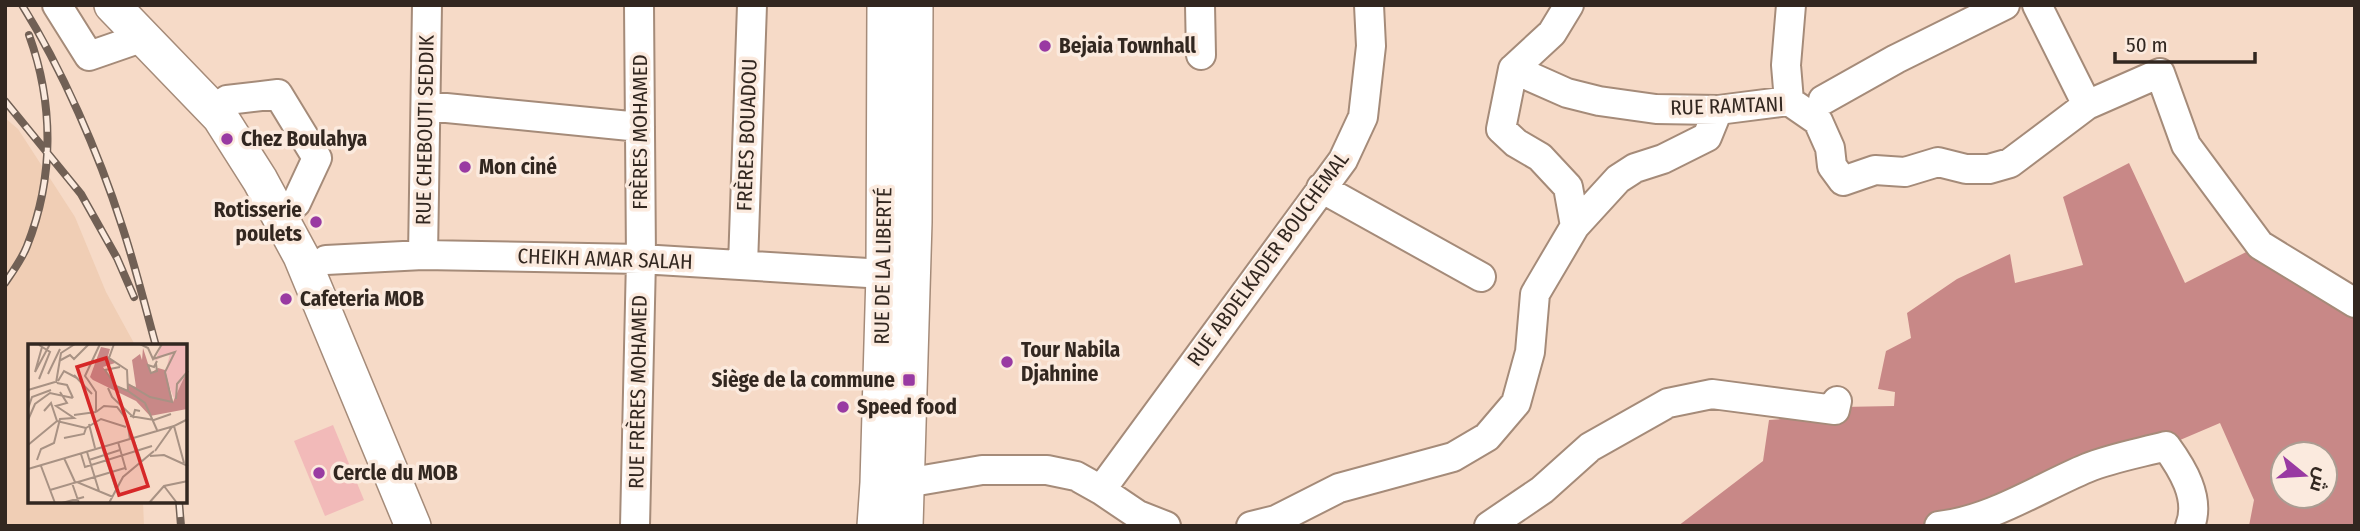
<svg xmlns="http://www.w3.org/2000/svg" width="2360" height="531" font-family="'Fira Sans Condensed',Cairo,sans-serif">
	<style>
		.built { fill: #f0ceb5 }
		.green { fill: #f2bab9 }
		.forest { fill: #c88887; fill-rule: evenodd }
		.lines { fill: none; stroke-linecap: round; stroke-linejoin: round }
		.minor-casing { stroke: #a58b79; stroke-width: 32 }
		.major-casing { stroke: #a58b79; stroke-width: 38 }
		.minor { stroke: #fff; stroke-width: 28 }
		.major { stroke: #fff; stroke-width: 35 }
		.rail-casing { stroke: #716055; stroke-width: 8 }
		.rail { stroke: #fbeade; stroke-width: 5; stroke-dasharray: 16; stroke-linecap: butt }
		.poi-dot { fill: #993aa2; stroke: #fbeade; stroke-width: 2.5 }
		.labels { text-anchor: middle; dominant-baseline: central; stroke-width: 7; stroke-linejoin: round; paint-order: stroke }
		.poi-label { font-size: 21px; font-weight: bold; fill: #322720; stroke: #fbeade; text-anchor: start }
		.street-label { font-size: 21px; fill: #322720; stroke: #fbeade }
		.inset-road { fill: none; stroke: #a89284; stroke-width: 2 }
		.view { fill: #d62828; fill-opacity: 0.15; stroke: #d62828; stroke-width: 3.5 }
		.inset-edge { fill: none; stroke: #322720; stroke-width: 3.5 }
	</style>
	<rect width="100%" height="100%" fill="#f6dac7"/>
	<!-- built -->
	<path class="built" d="M5 118 18 129 75 217 106 292 135 345 30 346V501H143L144 526H5Z"/>
	<!-- green -->
	<path class="green" d="M333 425 364 500 325 516 294 441Z"/>
	<!-- forest -->
	<path class="forest" d="M2129 163 2185 283 2260 245 2355 303V526H2249L2254 500 2220 423 2166 446 1939 526H1678L1763 461 1769 420 1807 417 1842 407 1894 406 1895 392 1878 389 1886 351 1911 338 1907 313 1957 279 2010 254 2015 283 2083 265 2063 197ZM2283 454H2325V496H2283Z"/>
	<g class="lines">
		<!-- minor casing -->
		<g class="minor-casing">
			<path id="minor" d="M57 5 89 56 144 37
				M1200 5 1201 55
				M2037 5 2087 105
				M1513 69 1567 93 1599 101 1656 109 1718 110 1789 101 1818 121 1830 148 1832 166 1843 181 1875 170 1905 172 1938 162 1966 169H1989L2010 163 2087 105 2160 73 2186 145 2260 245 2355 303
				M1513 69 1552 33 1569 5
				M227 100 278 94 317 158 296 203
				M1823 100 1896 59 2005 5
				M1789 101 1786 65 1791 5
				M426 106 640 127
				M1321 188 1481 277
				M1575 226 1618 179 1635 168 1663 159 1707 137 1718 110
				M423 255 427 5
				M326 260 423 255 641 259 884 274
				M743 265 752 5
				M887 483H906L982 470H1047L1076 476 1101 490 1138 515 1166 526
				M1101 490 1343 160 1363 117 1371 46 1369 5
				M635 526 641 259 639 5
				M1251 526 1276 520 1339 488 1453 457 1487 437 1516 403 1530 352 1535 294 1575 226 1568 187 1540 157 1516 143 1501 129 1513 69
				M1489 526 1542 490 1590 447 1668 403 1712 394 1835 410 1837 401
				M1939 526C1992 520 2039 488 2087 468 2111 458 2140 453 2166 446 2182 468 2201 498 2190 526"/>
		</g>
		<!-- major casing -->
		<g class="major-casing">
			<path id="major" d="M112 5 220 117 260 180 301 256 413 526
				M875 526 878 483 884 274 885 5
				M905 526 914 222 915 5"/>
		</g>
		<!-- minor -->
		<use href="#minor" class="minor"/>
		<!-- major -->
		<use href="#major" class="major"/>
		<!-- rail casing -->
		<g class="rail-casing">
			<path id="rail" d="M22 5C62 69 99 154 122 226 135 265 145 306 156 346
				M5 101 81 194 117 258 134 297
				M5 283C13 271 22 259 27 246 54 178 54 104 29 35
				M179 501 181 526"/>
		</g>
		<!-- rail -->
		<use href="#rail" class="rail"/>
	</g>
	<!-- markers -->
	<g class="poi-dot">
		<circle cx="1045" cy="46" r="7"/>
		<circle cx="227" cy="139" r="7"/>
		<circle cx="465" cy="167" r="7"/>
		<circle cx="316" cy="222" r="7"/>
		<circle cx="286" cy="299" r="7"/>
		<circle cx="1007" cy="362" r="7"/>
		<rect x="902" y="373" width="14" height="14" rx="3.5"/>
		<circle cx="843" cy="407" r="7"/>
		<circle cx="319" cy="473" r="7"/>
	</g>
	<g class="labels">
		<!-- poi labels -->
		<g class="poi-label">
			<text x="1059" y="46">Bejaia Townhall</text>
			<text x="241" y="139">Chez Boulahya</text>
			<text x="479" y="167">Mon ciné</text>
			<text x="302" y="210" text-anchor="end">Rotisserie<tspan x="302" dy="24">poulets</tspan></text>
			<text x="300" y="299">Cafeteria MOB</text>
			<text x="1021" y="350">Tour Nabila<tspan x="1021" dy="24">Djahnine</tspan></text>
			<text x="895" y="380" text-anchor="end">Siège de la commune</text>
			<text x="857" y="407">Speed food</text>
			<text x="333" y="473">Cercle du MOB</text>
		</g>
		<!-- street labels -->
		<g class="street-label">
			<text transform="translate(1727 106) rotate(-2)">RUE RAMTANI</text>
			<text transform="translate(425 130) rotate(-89)">RUE CHEBOUTI SEDDIK</text>
			<text transform="translate(640 132) rotate(-90)">FRÈRES MOHAMED</text>
			<text transform="translate(747 135) rotate(-88)">FRÈRES BOUADOU</text>
			<text transform="translate(605 259) rotate(2)">CHEIKH AMAR SALAH</text>
			<text transform="translate(1268 259) rotate(-54)">RUE ABDELKADER BOUCHEMAL</text>
			<text transform="translate(883 266) rotate(-89)">RUE DE LA LIBERTÉ</text>
			<text transform="translate(638 392) rotate(-89)">RUE FRÈRES MOHAMED</text>
		</g>
	</g>
	<!-- overview -->
	<g transform="translate(28 344)">
		<rect width="159" height="159" fill="#f6dac7"/>
		<path d="M134 0H159V27L147 57 137 31 142 9 127 17Z" fill="#f2bab9"/>
		<path d="M73 3 82 5 80 12 87 19 75 23 87 41 99 46 100 40 108 43 104 16 112 10 114 16 115 4 123 29 130 24 137 26 145 58 159 27V65L122 72 108 57 65 36 62 33Z" fill="#c88887"/>
		<path class="inset-road" d="M86 0 81 14 99 26 100 47 117 59 129 86M112 0 120 4 125 15 134 0M11 1 22 8 11 35M31 17 42 11 46 15 61 0M128 20 129 27 123 29 120 21 126 23 129 17M92 23 77 26 88 42 100 47M7 28 22 0M7 28 14 3M20 30 32 5M46 31 64 50M60 36 57 32 72 0M60 36 68 48V68M30 37 36 27 49 34M28 39 33 9 47 0M29 39 39 41 45 54M100 40 122 53 144 58 137 28 147 8 125 15M80 44 84 53 105 73 107 66 112 67M0 46 27 38M148 55 149 40 160 27M0 65 4 53 23 46M16 67 23 59 29 77M68 68 76 62 89 63 99 76 102 95M46 71 68 68M102 72 126 76 143 70M0 76 7 60 22 49 45 54M61 80 67 104M146 82 156 119M58 84 73 75 98 83M105 94 113 117M90 98 98 126M0 101 29 77 58 84 56 90 36 94M74 103 88 145M127 107 144 83 160 75M59 108 71 147M53 110 57 123 124 102M122 112 136 111 160 122M36 114 47 138M9 116 13 105 26 99 32 75 46 74 28 62 39 59 32 48M61 116 92 106M13 122 27 159M0 125 146 82M50 138 97 124M44 139 51 159M136 142 149 159M22 146 49 138 85 153M34 159 56 153M81 159 95 133 126 107M121 159 136 142 160 137"/>
		<path class="view" d="M78 14 120 142 91 151 49 23Z"/>
		<rect width="159" height="159" class="inset-edge"/>
	</g>
	<!-- border -->
	<rect width="2360" height="531" fill="none" stroke="#322720" stroke-width="14"/>
	<!-- north arrow -->
	<g transform="translate(2304 475) rotate(108)"><circle r="33" fill="#fbeade" stroke="#ab9c92" stroke-width="2"/>
	<path d="M0-5L12 26L0 18L-12 26Z" fill="#993aa2"/>
	<text y="-10" font-size="19" font-weight="bold" text-anchor="middle" fill="#322720">ش</text>
	</g>
	<!-- scale -->
	<path d="M2115 52v10h140v-10" fill="none" stroke="#322720" stroke-width="3.5"/>
	<text x="2126" y="52" font-size="21" fill="#322720" stroke="#fbeade" stroke-width="5" paint-order="stroke">50 m</text>
</svg>
